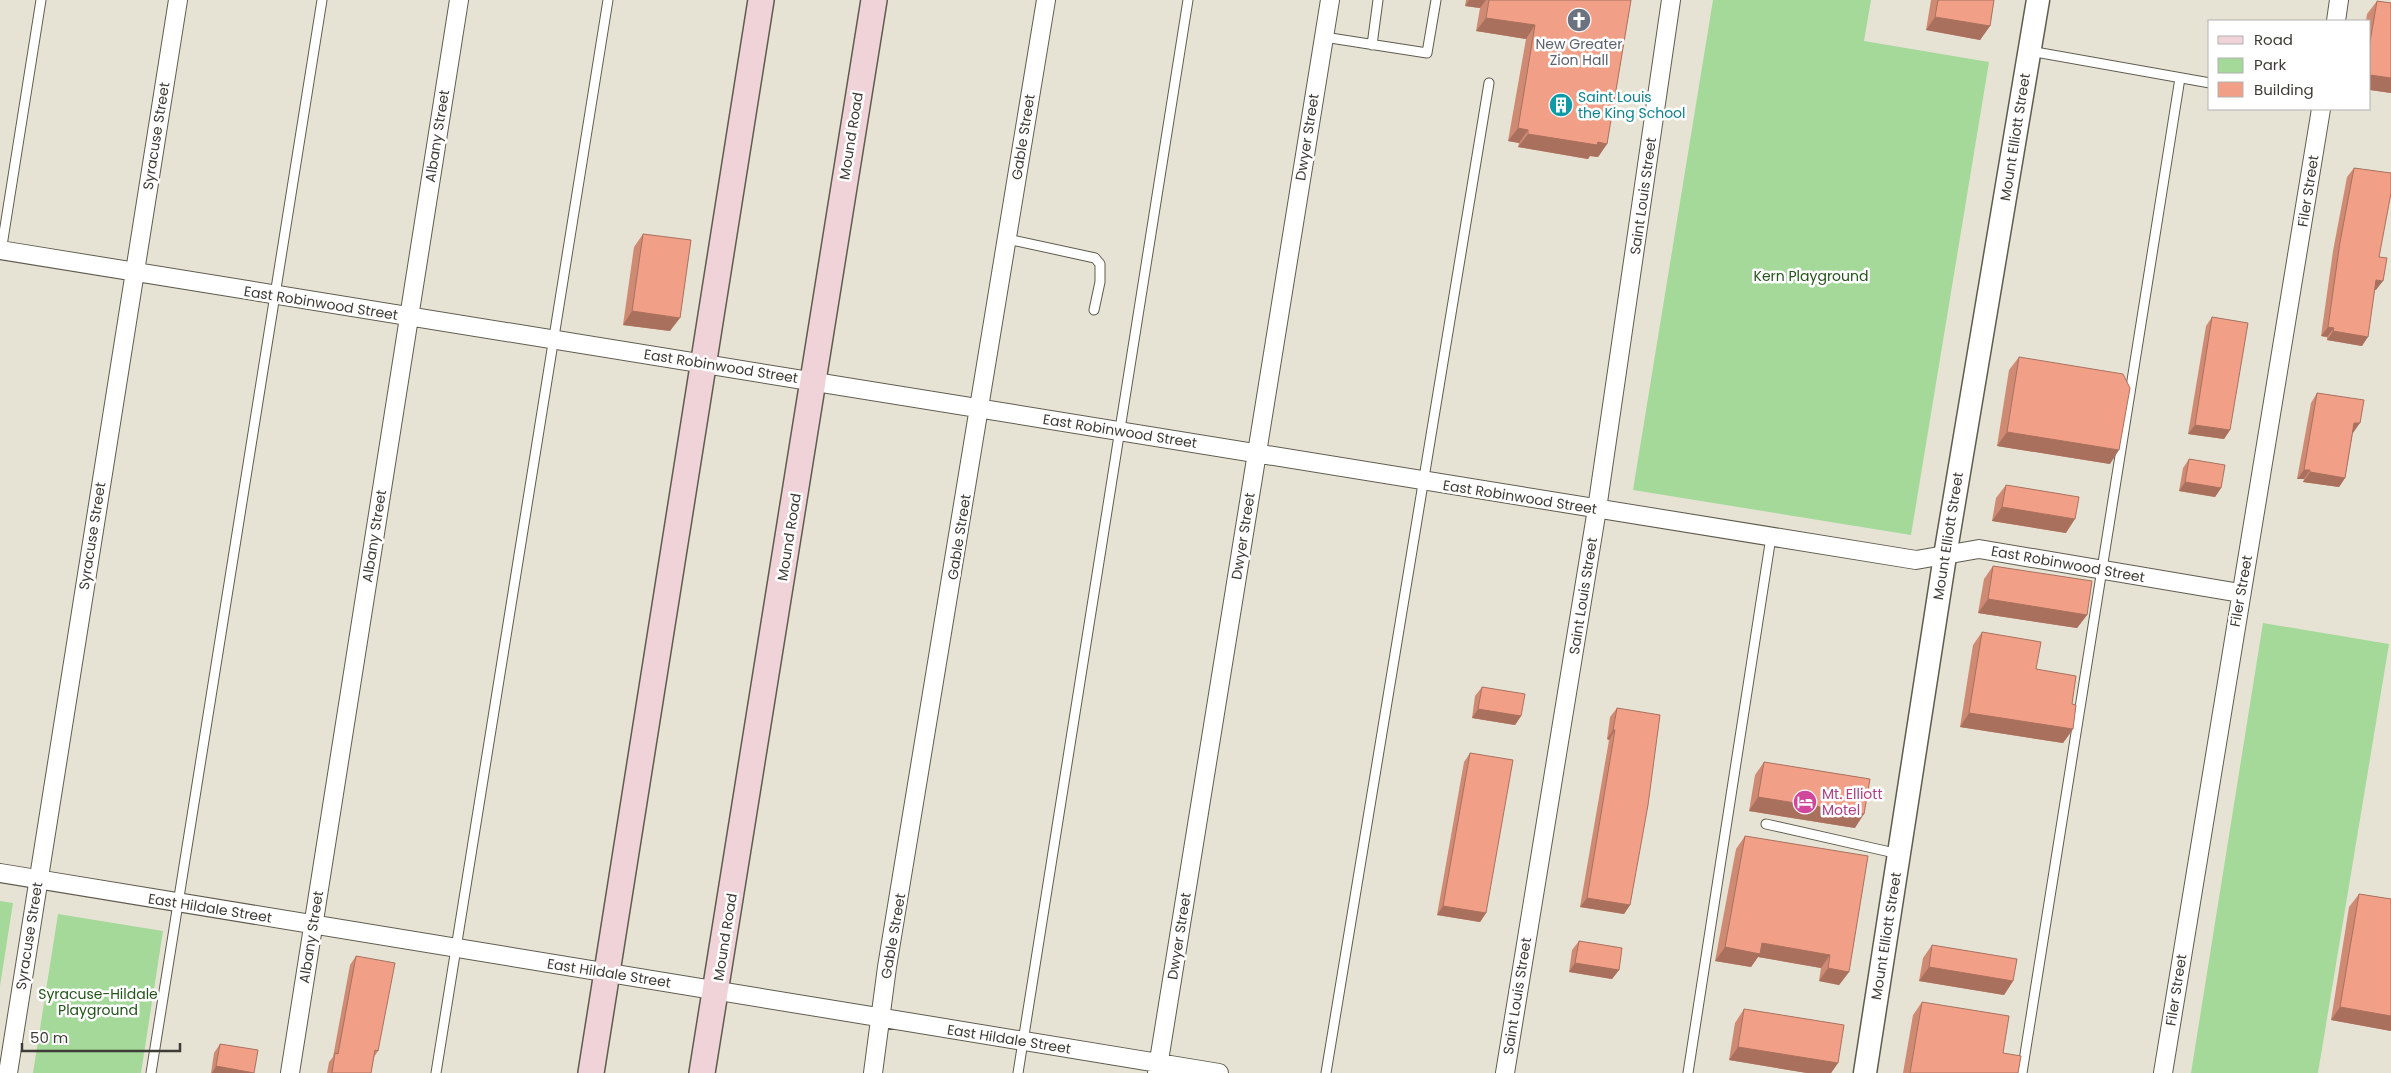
<svg xmlns="http://www.w3.org/2000/svg" width="2391" height="1073" font-family="Poppins,sans-serif">
	<style>
		.green { fill: #a4d99a }
		.lines { fill: none; stroke-linecap: round; stroke-linejoin: round }
		.service-casing { stroke: #5f5c4f; stroke-width: 11 }
		.minor-casing { stroke: #5f5c4f; stroke-width: 20 }
		.tertiary-casing { stroke: #5f5c4f; stroke-width: 25 }
		.secondary-casing { stroke: #5f5c4f; stroke-width: 28 }
		.service { stroke: #fff; stroke-width: 9 }
		.minor { stroke: #fff; stroke-width: 18 }
		.tertiary { stroke: #fff; stroke-width: 22 }
		.secondary { stroke: #f0d3d8; stroke-width: 25 }
		.wall { fill: #cf8a74 }
		.shaded-wall { fill: #a9705e }
		.building { fill: #f1a087; stroke: #a9705e }
		.labels { text-anchor: middle; dominant-baseline: central; stroke-width: 5; stroke-linejoin: round; paint-order: stroke }
		.worship-label { font-size: 14px; fill: #5b616d; stroke: #fff }
		.culture-label { font-size: 14px; fill: #0d838f; stroke: #fff; text-anchor: start }
		.street-label { font-size: 14px; fill: #3e3c36; stroke: #fff }
		.park-label { font-size: 14px; fill: #215417; stroke: #fff }
		.hotel-label { font-size: 14px; fill: #b23c85; stroke: #fff; text-anchor: start }
	</style>
	<rect width="100%" height="100%" fill="#e7e3d4"/>
	<!-- green -->
	<path class="green" d="M1713 0H1871L1864 41 1989 62 1911 535 1633 490Z
		M2263 623 2389 644 2318 1073H2191Z
		M0 901 13 903 0 986Z
		M58 914 163 931 141 1073H33Z"/>
	<g class="lines">
		<!-- service casing -->
		<g class="service-casing">
			<path id="service" d="M1324 37 1427 53 1436 0
				M1372 45 1378 0
				M2030 51 2210 83
				M1007 239 1095 258 1100 264V282L1094 310
				M1 252 41 0
				M1766 824 1899 854
				M151 1073 322 0
				M436 1073 608 0
				M1018 1073 1188 0
				M1326 1073 1489 83
				M1688 1073 1771 537
				M2022 1073 2180 78"/>
		</g>
		<!-- minor casing -->
		<g class="minor-casing">
			<path id="minor" d="M2336 21 2339 0
				M0 250 1916 560 1979 549 2240 593
				M0 873 1219 1073
				M8 1073 178 0
				M290 1073 459 0
				M873 1073 887 967 1046 0
				M1157 1073 1330 0
				M1505 1073 1597 509 1671 0
				M2163 1073 2321 109"/>
		</g>
		<!-- tertiary casing -->
		<g class="tertiary-casing">
			<path id="tertiary" d="M1865 1073 1945 556 2038 0"/>
		</g>
		<!-- secondary casing -->
		<g class="secondary-casing">
			<path id="secondary" d="M591 1073 761 0
				M702 1073 874 0"/>
		</g>
		<!-- service -->
		<use href="#service" class="service"/>
		<!-- minor -->
		<use href="#minor" class="minor"/>
		<!-- tertiary -->
		<use href="#tertiary" class="tertiary"/>
		<!-- secondary -->
		<use href="#secondary" class="secondary"/>
	</g>
	<!-- wall -->
	<path class="wall" d="M1466 0H1631L1607 144 1598 157 1590 156 1588 159 1518 147 1519 143 1508 141 1526 39 1476 31 1480 8 1465 6Z
		M1931 0H1994L1990 26 1980 40 1926 30Z
		M2377 1 2391 3V93L2370 90V21H2366L2367 14Z
		M2354 168 2379 257 2376 290H2375L2362 346 2327 340V337L2321 336 2333 251 2347 177Z
		M643 234 670 331 623 325 634 247Z
		M2212 317 2230 430 2224 439 2188 434 2206 326Z
		M2019 357 2110 464 1997 446 2009 370Z
		M2317 393 2353 433V432L2345 478 2339 487 2303 482 2304 479H2297L2311 403Z
		M2189 459 2221 488 2215 497 2179 491 2183 468Z
		M2006 485 2066 533 1992 521 1996 498Z
		M1993 566 2087 615 2077 628 1978 613 1984 579Z
		M1982 632 2036 669 2072 704 2073 729 2063 743 1960 727 1973 645Z
		M1482 687 1521 716 1515 725 1472 718 1475 696Z
		M1617 708 1630 905 1624 914 1580 907 1609 740 1607 739 1610 717Z
		M1470 753 1486 913 1480 922 1437 915 1464 762Z
		M1764 762 1855 828 1749 811 1755 775Z
		M1745 836 1849 972 1839 985 1819 981 1821 968 1758 957 1751 967 1715 961 1736 849Z
		M2359 894 2391 899V1031L2331 1020 2349 907Z
		M1579 941 1619 970 1612 979 1569 972 1572 950Z
		M1932 945 2013 981 2004 995 1919 981 1923 958Z
		M356 956 378 1051 374 1057 371 1073H327L329 1062 333 1057 350 965Z
		M1922 1002 2003 1053 2018 1073H1903L1913 1015Z
		M1744 1009 1838 1063 1831 1073H1807L1729 1060 1735 1023Z
		M220 1044 254 1073H211L214 1053Z"/>
	<!-- shaded-wall -->
	<path class="shaded-wall" d="M1469 0H1486L1480 8 1465 6Z
		M1935 17 1990 26 1980 40 1926 30Z
		M1486 18 1535 25 1526 39 1476 31Z
		M2370 75 2391 78V93L2370 90Z
		M1518 128 1528 130 1519 143 1508 141Z
		M1528 134 1598 142 1607 144 1598 157 1590 156 1588 159 1518 147Z
		M2376 280 2383 281 2376 290 2370 289Z
		M632 311 680 318 670 331 623 325Z
		M2328 327 2334 328 2327 337 2321 336Z
		M2333 331 2368 337 2362 346 2327 340Z
		M2354 423H2360L2353 433 2348 432Z
		M2195 425 2230 430 2224 439 2188 434Z
		M2007 432 2119 450 2110 464 1997 446Z
		M2304 470H2310L2304 479H2297Z
		M2310 472 2345 478 2339 487 2303 482Z
		M2185 482 2221 488 2215 497 2179 491Z
		M2002 507 2075 519 2066 533 1992 521Z
		M1988 599 2087 615 2077 628 1978 613Z
		M1478 709 1521 716 1515 725 1472 718Z
		M1969 713 2073 729 2063 743 1960 727Z
		M1613 730H1615L1609 740 1607 739Z
		M1758 797 1864 814 1855 828 1749 811Z
		M1587 898 1630 905 1624 914 1580 907Z
		M1443 906 1486 913 1480 922 1437 915Z
		M1762 943 1830 955 1821 968 1758 957 1751 967 1715 961 1725 947Z
		M1575 963 1619 970 1612 979 1569 972Z
		M1929 967 2013 981 2004 995 1919 981Z
		M1828 968 1849 972 1839 985 1819 981Z
		M2340 1007 2391 1016V1031L2331 1020Z
		M1738 1047 1838 1063 1831 1073H1807L1729 1060Z
		M216 1066 254 1073H212Z"/>
	<!-- building -->
	<path class="building" d="M1489 0H1631L1607 144 1598 142 1597 145 1528 134V130L1518 128 1535 25 1486 18Z
		M1938 0H1994L1990 26 1935 17Z
		M2377 1 2391 3V78L2370 75V42Z
		M2354 168 2391 173V193L2379 257 2387 258 2383 281 2376 280 2368 337 2333 331 2334 328 2328 327 2340 242Z
		M643 234 691 240 680 318 632 311Z
		M2212 317 2248 323 2230 430 2195 425Z
		M2019 357 2123 374 2130 388 2119 450 2007 432Z
		M2317 393 2364 400 2360 423H2354L2345 478 2310 472V470H2304Z
		M2189 459 2225 465 2221 488 2185 482Z
		M2006 485 2079 497 2075 519 2002 507Z
		M1993 566 2092 581 2087 615 1988 599Z
		M1982 632 2041 642 2036 669 2076 676 2072 704 2076 705 2073 729 1969 713Z
		M1482 687 1525 694 1521 716 1478 709Z
		M1617 708 1660 715 1648 805 1630 905 1587 898 1615 730H1613Z
		M1470 753 1513 760 1486 913 1443 906Z
		M1764 762 1870 779 1864 814 1758 797Z
		M1745 836 1868 856 1849 972 1828 968 1830 955 1762 943 1760 954 1725 947Z
		M2359 894 2391 899V1016L2340 1007Z
		M1579 941 1622 948 1619 970 1575 963Z
		M1932 945 2017 959 2013 981 1929 967Z
		M356 956 395 963 378 1051 375 1050 371 1073H332L335 1053 338 1054Z
		M1922 1002 2009 1016 2003 1053 2021 1056 2018 1073H1910Z
		M1744 1009 1844 1025 1838 1063 1738 1047Z
		M220 1044 258 1050 254 1073 216 1066Z"/>
	<!-- icons -->
	<defs>
		<g id="church-disc" transform="scale(1.25)"><circle r="9.5" fill="#6b7280" stroke="#fff"/><path d="M-1.2-6h2.4v3.5h3.3v2.4h-3.3V6h-2.4V-.1h-3.3v-2.4h3.3Z" fill="#fff"/></g>
		<g id="building-disc" transform="scale(1.25)"><circle r="9.5" fill="#0f9aa8" stroke="#fff"/><path d="M-4-6H4V6H1V3H-1V6H-4ZM-2.5-4.3h1.7v1.8h-1.7ZM.8-4.3h1.7v1.8H.8ZM-2.5-1h1.7V.8h-1.7ZM.8-1h1.7V.8H.8Z" fill="#fff"/></g>
		<g id="hotel-disc" transform="scale(1.25)"><circle r="9.5" fill="#d1479c" stroke="#fff"/><path d="M-6-4.5h1.5V1H6V5H4.5V3h-9V5H-6ZM-4 0a1.8 1.8 0 1 1 3.6 0ZM.5 0V-2.5h3Q6-2.5 6 0Z" fill="#fff"/></g>
	</defs>
	<g fill-rule="evenodd">
		<use href="#church-disc" x="1579" y="20"/>
		<use href="#building-disc" x="1561" y="105"/>
		<use href="#hotel-disc" x="1805" y="802"/>
	</g>
	<g class="labels">
		<!-- worship labels -->
		<g class="worship-label">
			<text x="1579" y="44">New Greater<tspan x="1579" dy="16">Zion Hall</tspan></text>
		</g>
		<!-- culture labels -->
		<g class="culture-label">
			<text x="1578" y="97">Saint Louis<tspan x="1578" dy="16">the King School</tspan></text>
		</g>
		<!-- street labels -->
		<g class="street-label">
			<text transform="translate(156 136) rotate(-81)">Syracuse Street</text>
			<text transform="translate(437 136) rotate(-81)">Albany Street</text>
			<text transform="translate(851 136) rotate(-81)">Mound Road</text>
			<text transform="translate(1023 137) rotate(-81)">Gable Street</text>
			<text transform="translate(1307 137) rotate(-81)">Dwyer Street</text>
			<text transform="translate(2015 137) rotate(-81)">Mount Elliott Street</text>
			<text transform="translate(2308 191) rotate(-81)">Filer Street</text>
			<text transform="translate(1643 196) rotate(-82)">Saint Louis Street</text>
			<text transform="translate(321 303) rotate(9)">East Robinwood Street</text>
			<text transform="translate(721 366) rotate(9)">East Robinwood Street</text>
			<text transform="translate(1120 431) rotate(9)">East Robinwood Street</text>
			<text transform="translate(1520 497) rotate(9)">East Robinwood Street</text>
			<text transform="translate(92 536) rotate(-81)">Syracuse Street</text>
			<text transform="translate(374 536) rotate(-81)">Albany Street</text>
			<text transform="translate(1243 536) rotate(-81)">Dwyer Street</text>
			<text transform="translate(1948 536) rotate(-81)">Mount Elliott Street</text>
			<text transform="translate(789 537) rotate(-81)">Mound Road</text>
			<text transform="translate(959 537) rotate(-81)">Gable Street</text>
			<text transform="translate(2068 564) rotate(10)">East Robinwood Street</text>
			<text transform="translate(2241 591) rotate(-80)">Filer Street</text>
			<text transform="translate(1583 596) rotate(-81)">Saint Louis Street</text>
			<text transform="translate(210 908) rotate(9)">East Hildale Street</text>
			<text transform="translate(29 936) rotate(-81)">Syracuse Street</text>
			<text transform="translate(893 936) rotate(-80)">Gable Street</text>
			<text transform="translate(1179 936) rotate(-81)">Dwyer Street</text>
			<text transform="translate(1886 936) rotate(-81)">Mount Elliott Street</text>
			<text transform="translate(311 937) rotate(-81)">Albany Street</text>
			<text transform="translate(725 937) rotate(-81)">Mound Road</text>
			<text transform="translate(609 973) rotate(9)">East Hildale Street</text>
			<text transform="translate(2176 990) rotate(-81)">Filer Street</text>
			<text transform="translate(1517 996) rotate(-81)">Saint Louis Street</text>
			<text transform="translate(1009 1039) rotate(9)">East Hildale Street</text>
		</g>
		<!-- park labels -->
		<g class="park-label">
			<text x="1811" y="276">Kern Playground</text>
			<text x="98" y="994">Syracuse-Hildale<tspan x="98" dy="16">Playground</tspan></text>
		</g>
		<!-- hotel labels -->
		<g class="hotel-label">
			<text x="1822" y="794">Mt. Elliott<tspan x="1822" dy="16">Motel</tspan></text>
		</g>
	</g>
	<!-- legend -->
	<rect x="2208" y="20" width="162" height="90" fill="#ffffff" stroke="#b2b1af"/>
	<rect x="2218" y="36" width="25" height="8" fill="#f0d3d8" stroke="#b2b1af"/>
	<text x="2254" y="45" font-size="15" fill="#3e3c36">Road</text>
	<rect x="2218" y="58" width="25" height="15" fill="#a4d99a" stroke="#b2b1af"/>
	<text x="2254" y="70" font-size="15" fill="#3e3c36">Park</text>
	<rect x="2218" y="82" width="25" height="15" fill="#f1a087" stroke="#b2b1af"/>
	<text x="2254" y="95" font-size="15" fill="#3e3c36">Building</text>
	<!-- scale -->
	<path d="M22 1043v8h158v-8" fill="none" stroke="#3e3c36" stroke-width="2.5"/>
	<text x="30" y="1043" font-size="15" fill="#3e3c36" stroke="#ffffff" stroke-width="4" paint-order="stroke">50 m</text>
</svg>
